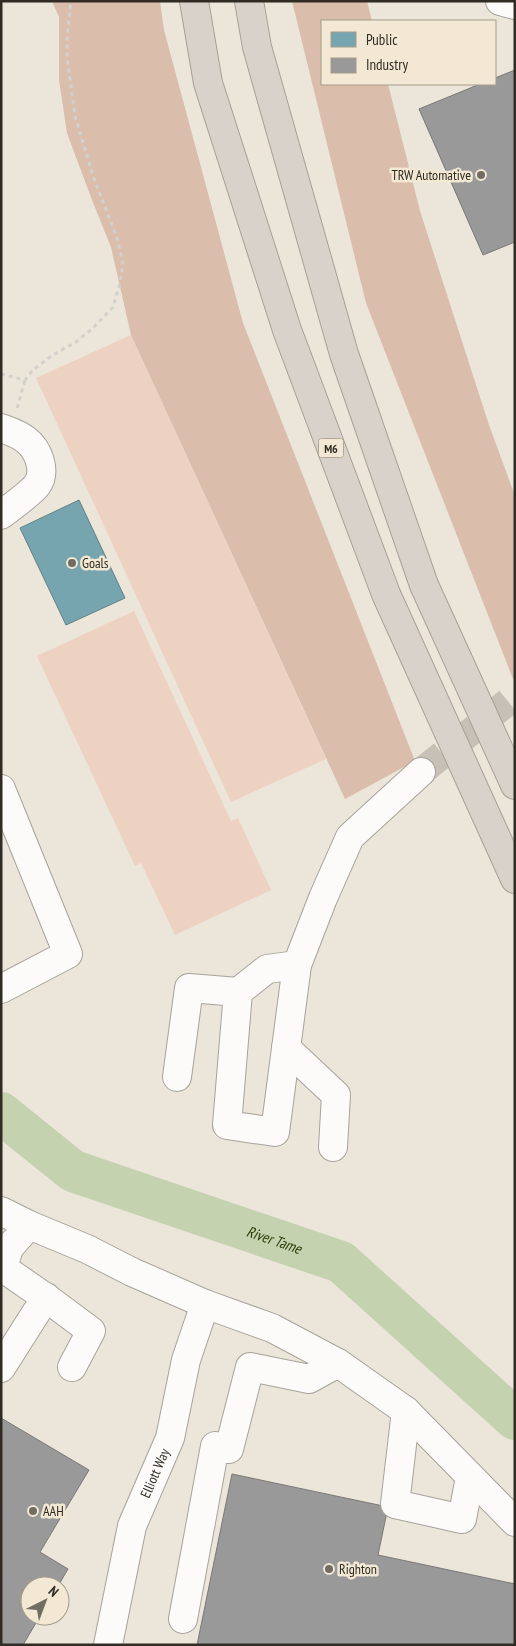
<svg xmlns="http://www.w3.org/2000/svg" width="516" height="1646" font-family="'PT Sans Narrow',sans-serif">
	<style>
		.green { fill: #edd2c2 }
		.forest { fill: #dabdab }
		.public { fill: #76a5af; stroke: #618185 }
		.industry { fill: #999; stroke: #7a7876 }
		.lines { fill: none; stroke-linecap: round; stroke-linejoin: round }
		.river { stroke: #c5d2af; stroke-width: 42 }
		.minor-tunnel { stroke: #c6c0b6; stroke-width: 28; stroke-dasharray: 28 14; stroke-linecap: butt }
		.minor-casing { stroke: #a7a39b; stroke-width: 30 }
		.highway-casing { stroke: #a8a094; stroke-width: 30 }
		.path { stroke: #d2d1cd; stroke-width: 3; stroke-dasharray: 4 4; stroke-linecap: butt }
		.minor { stroke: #fcfbf9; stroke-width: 28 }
		.highway { stroke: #d9d2cb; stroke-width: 28 }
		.poi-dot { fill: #716d64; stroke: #f2e8d3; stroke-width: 2 }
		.labels { text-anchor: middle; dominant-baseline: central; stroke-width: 5; stroke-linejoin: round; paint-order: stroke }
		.shield { fill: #f2e8d3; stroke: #6a6458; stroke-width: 1 }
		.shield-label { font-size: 12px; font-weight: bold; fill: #302c24 }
		.poi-label { font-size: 14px; fill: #302c24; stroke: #f2e8d3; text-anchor: start }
		.street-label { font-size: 14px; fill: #302c24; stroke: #f2e8d3 }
		.water-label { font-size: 15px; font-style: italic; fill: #2b3e0b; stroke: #f2e8d3 }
	</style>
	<rect width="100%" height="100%" fill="#ebe5da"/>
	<!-- green -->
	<path class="green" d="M131 335 326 759 231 802 36 378Z
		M134 611 231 821 238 818 271 890 175 935 141 863 135 866 37 656Z"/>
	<!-- forest -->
	<path class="forest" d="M52 1H160L164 30 243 323 415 761 345 799 131 335 111 247 92 200 67 133 59 80V17Z
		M292 1H367L372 21H322V84H388L420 211 489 425 515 496V677L513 679 366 303Z"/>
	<!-- public -->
	<path class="public" d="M79 500 125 598 66 625 20 528Z"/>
	<!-- industry -->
	<path class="industry" d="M515 70V242L483 255 419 109 480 84H495V78Z
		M1 1418 89 1470 40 1552 68 1569 58 1586H30V1616H40L23 1645H1Z
		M232 1474 388 1507 378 1555 515 1584V1645H197Z"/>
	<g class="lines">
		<!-- river -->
		<path class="river" id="s1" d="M1 1113 73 1171 341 1262 515 1419"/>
		<!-- minor-tunnel -->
		<path class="minor-tunnel" d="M421 772 515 696"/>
		<!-- minor casing -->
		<g class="minor-casing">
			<g id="minor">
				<path d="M500 1 515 5"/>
				<path d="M1 428C9 431 19 434 26 440 38 449 47 471 37 485 31 493 10 508 1 515"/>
				<path d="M1 789 68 954 1 989"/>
				<path d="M297 965 267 969 238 992 227 1125 275 1132 297 965 323 898 350 837 421 772"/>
				<path d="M286 1048 336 1095 333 1147"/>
				<path d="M177 1077 189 988 238 992"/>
				<path d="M1 1211 29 1225 87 1249 132 1272 205 1304 272 1328 338 1363 406 1411 515 1522"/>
				<path d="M29 1225 9 1248 3 1268 52 1302 91 1331 72 1367"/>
				<path d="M1 1368 46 1297"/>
				<path d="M406 1411 395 1504 462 1519 470 1477"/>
				<path d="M183 1619 215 1446 229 1449 250 1367 309 1379 338 1363"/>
				<path id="s2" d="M108 1645 132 1526 170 1438 186 1360 205 1304"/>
			</g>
		</g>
		<!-- highway casing -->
		<g class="highway-casing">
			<path id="highway" d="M194 1 208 83 287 330 386 594 515 879
				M249 1 257 47 344 354 424 585 515 785"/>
		</g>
		<!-- path -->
		<path class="path" d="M1 374 25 380 34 369 53 355 76 342 94 327 113 307 120 283 123 264 117 238 93 176 75 116 67 57V38L71 1
			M17 408 25 380"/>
		<!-- minor -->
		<use href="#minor" class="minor"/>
		<!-- highway -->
		<use href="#highway" class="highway"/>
	</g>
	<!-- markers -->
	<g class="poi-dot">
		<circle cx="481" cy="175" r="5"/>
		<circle cx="72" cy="563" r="5"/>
		<circle cx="33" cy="1511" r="5"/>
		<circle cx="329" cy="1569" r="5"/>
	</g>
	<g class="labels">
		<!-- shield labels -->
		<rect class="shield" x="318.5" y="438.5" width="25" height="19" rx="4"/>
		<g class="shield-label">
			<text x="331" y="448">M6</text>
		</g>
		<!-- poi labels -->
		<g class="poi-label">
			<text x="471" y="175" text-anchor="end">TRW Automative</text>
			<text x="82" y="563">Goals</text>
			<text x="43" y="1511">AAH</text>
			<text x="339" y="1569">Righton</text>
		</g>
		<!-- street labels -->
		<g class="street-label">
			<text stroke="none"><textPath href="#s2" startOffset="179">Elliott Way</textPath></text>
		</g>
		<!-- water labels -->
		<g class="water-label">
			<text stroke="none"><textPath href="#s1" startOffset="305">River Tame</textPath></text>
		</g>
	</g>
	<!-- border -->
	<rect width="516" height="1646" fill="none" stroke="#302c24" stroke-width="5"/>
	<!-- legend -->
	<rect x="321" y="20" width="175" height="65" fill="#f2e8d3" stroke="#a49d8d"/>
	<rect x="331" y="32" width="25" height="15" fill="#76a5af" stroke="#a49d8d"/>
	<text x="366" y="45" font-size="15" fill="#302c24">Public</text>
	<rect x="331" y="58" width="25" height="15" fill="#999999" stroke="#a49d8d"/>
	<text x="366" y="70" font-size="15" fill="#302c24">Industry</text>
	<!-- north arrow -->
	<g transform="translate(45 1601) rotate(42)"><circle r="24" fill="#f2e8d3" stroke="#a49d8d"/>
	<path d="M0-4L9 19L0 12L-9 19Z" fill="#716d64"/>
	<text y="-8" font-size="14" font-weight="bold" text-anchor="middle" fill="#302c24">N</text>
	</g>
</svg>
